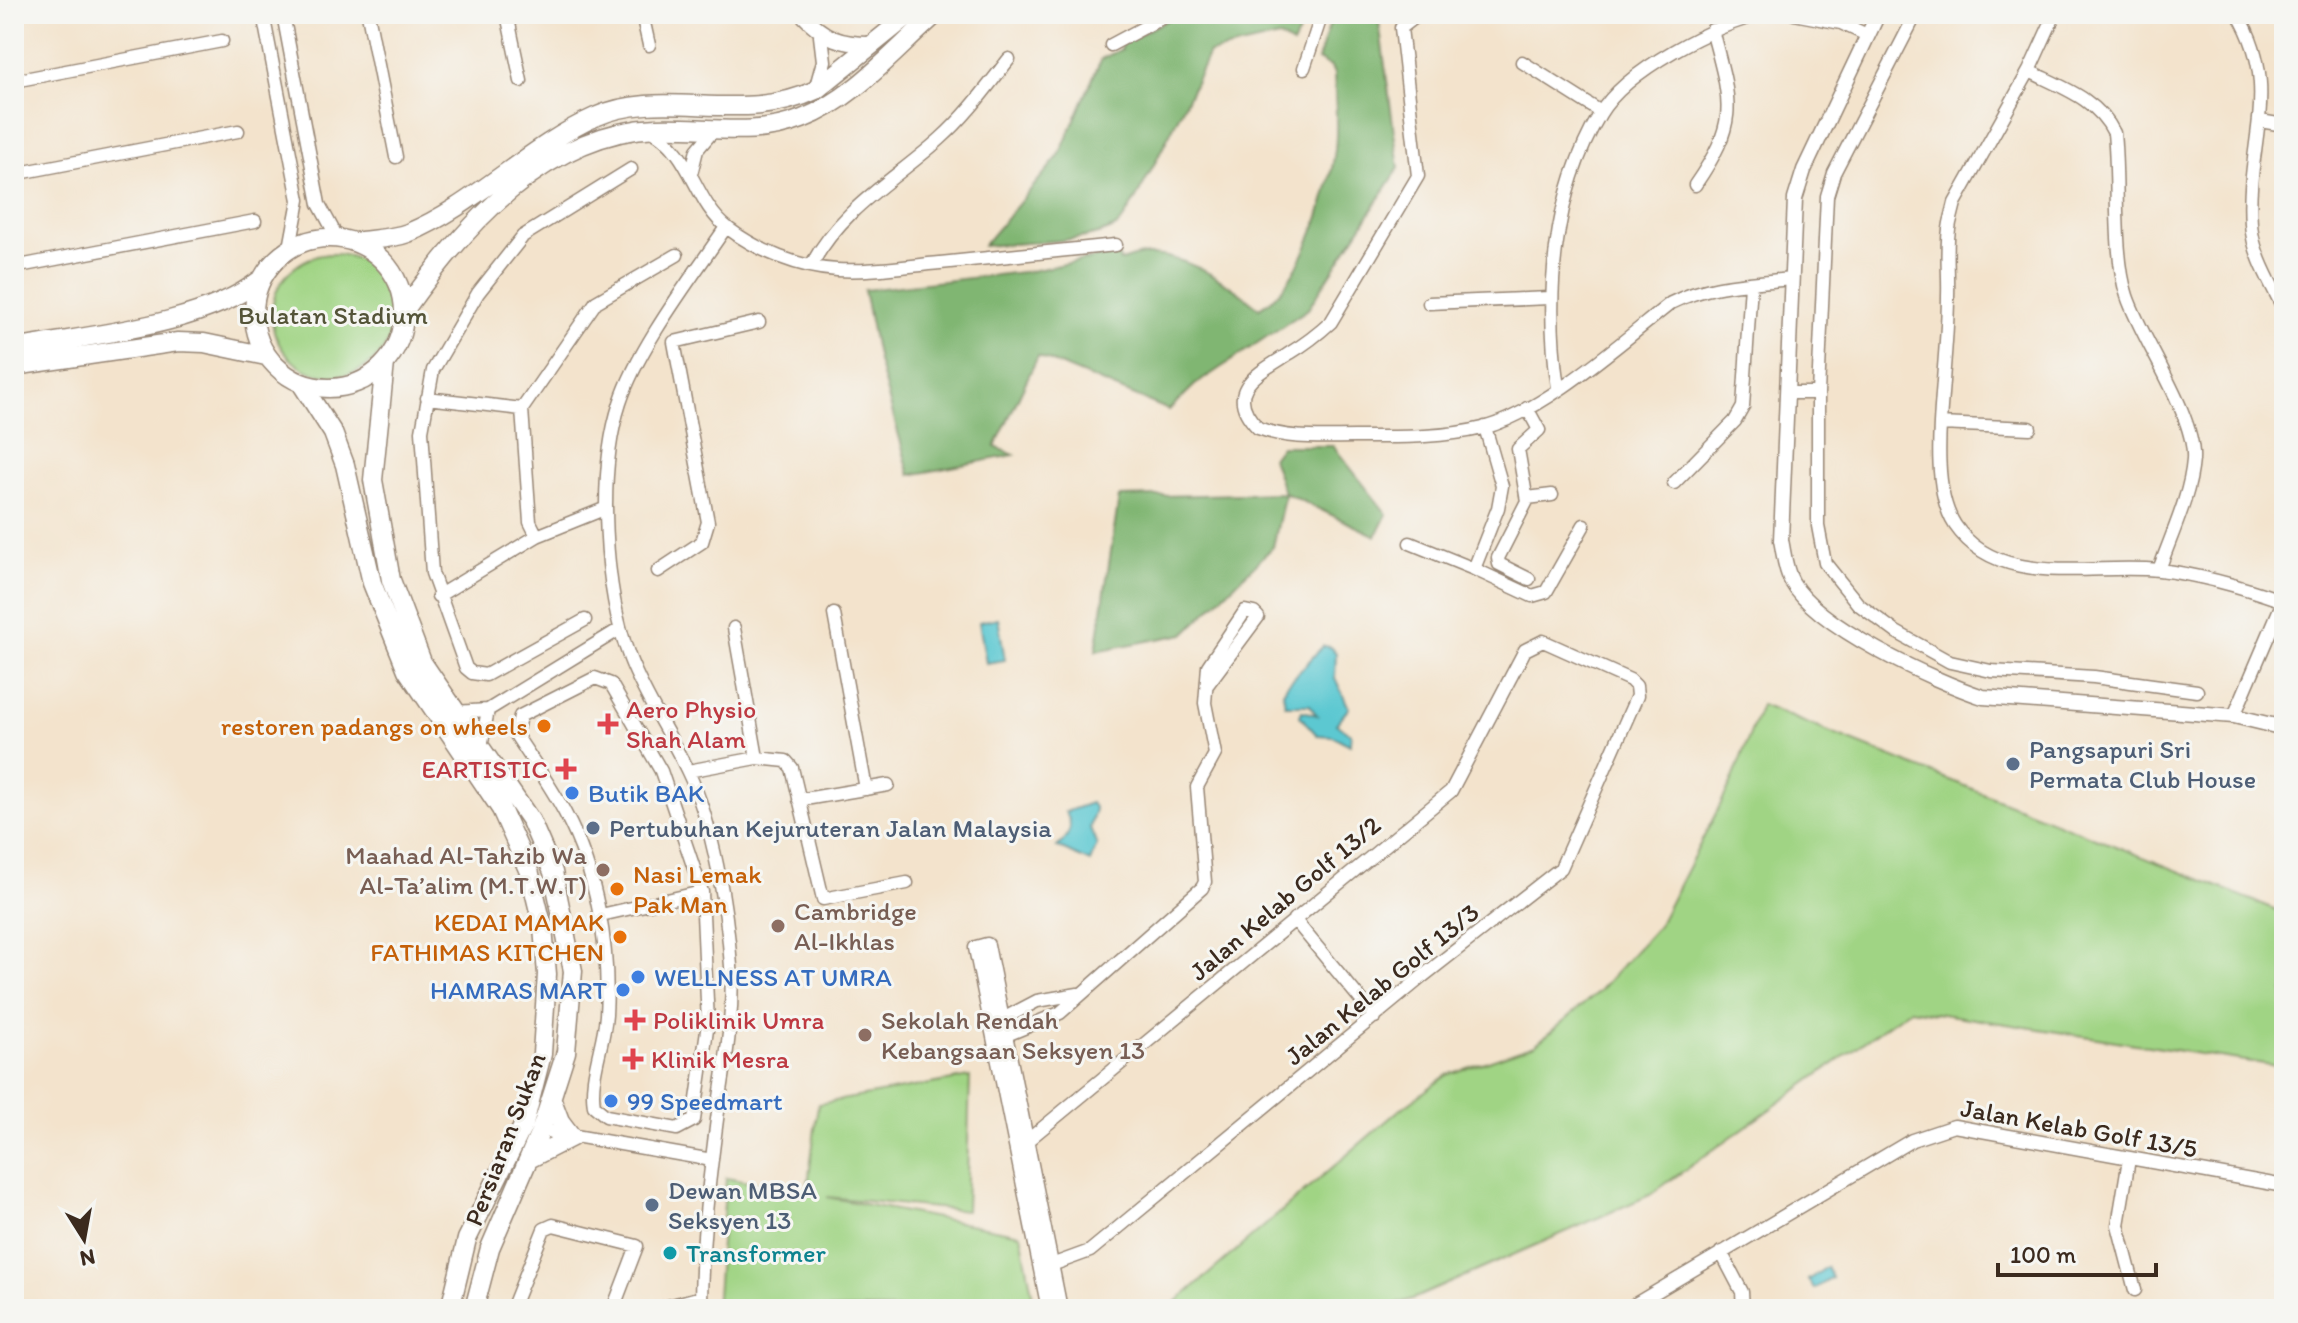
<svg xmlns="http://www.w3.org/2000/svg" width="2298" height="1323" font-family="Itim,sans-serif">
	<style>
		.green { fill: #a0d484; stroke: #6e7f51; stroke-width: 2 }
		.forest { fill: #80b672; stroke: #5e7048; stroke-width: 2 }
		.water { fill: #5bc8d1; stroke: #4b7978; stroke-width: 2 }
		.lines { fill: none; stroke-linecap: round; stroke-linejoin: round }
		.minor-casing { stroke: #978675; stroke-width: 15 }
		.tertiary-casing { stroke: #978675; stroke-width: 17 }
		.primary-casing { stroke: #978675; stroke-width: 21 }
		.minor { stroke: #fff; stroke-width: 12 }
		.tertiary { stroke: #fff; stroke-width: 14 }
		.primary { stroke: #fff; stroke-width: 18 }
		.health-dot { fill: #e0444e; stroke: #f6f6f2; stroke-width: 3 }
		.food-dot { fill: #e8710a; stroke: #f6f6f2; stroke-width: 3 }
		.service-dot { fill: #5c6f8a; stroke: #f6f6f2; stroke-width: 3 }
		.shop-dot { fill: #3f7fe0; stroke: #f6f6f2; stroke-width: 3 }
		.education-dot { fill: #8d6e63; stroke: #f6f6f2; stroke-width: 3 }
		.culture-dot { fill: #0f9aa8; stroke: #f6f6f2; stroke-width: 3 }
		.labels { text-anchor: middle; dominant-baseline: central; stroke-width: 6; stroke-linejoin: round; paint-order: stroke }
		.park-label { font-size: 26px; fill: #545438; stroke: #f6f6f2 }
		.health-label { font-size: 26px; fill: #be3a42; stroke: #f6f6f2; text-anchor: start }
		.food-label { font-size: 26px; fill: #c56008; stroke: #f6f6f2; text-anchor: end }
		.service-label { font-size: 26px; fill: #4e5e75; stroke: #f6f6f2; text-anchor: start }
		.shop-label { font-size: 26px; fill: #366cbe; stroke: #f6f6f2; text-anchor: start }
		.education-label { font-size: 26px; fill: #785e54; stroke: #f6f6f2; text-anchor: start }
		.street-label { font-size: 26px; fill: #3b2a1e; stroke: #f6f6f2 }
		.culture-label { font-size: 26px; fill: #0d838f; stroke: #f6f6f2; text-anchor: start }
	</style>
	<rect width="100%" height="100%" fill="#f6f6f2"/>
	<filter id="ink" filterUnits="userSpaceOnUse"><feTurbulence type="fractalNoise" baseFrequency=".0125" numOctaves="2"/><feDisplacementMap in="SourceGraphic" scale="16" xChannelSelector="R" yChannelSelector="G"/><feConvolveMatrix kernelMatrix="1 2 1 2 8 2 1 2 1" color-interpolation-filters="sRGB"/></filter>
	<filter id="wash" filterUnits="userSpaceOnUse"><feTurbulence type="fractalNoise" baseFrequency=".006" numOctaves="4" result="noise"/><feDisplacementMap in="SourceGraphic" scale="32" xChannelSelector="R" yChannelSelector="G"/><feGaussianBlur stdDeviation="1.8" result="paint"/><feColorMatrix in="noise" values="0 0 0 0 0 0 0 0 0 0 0 0 0 0 0 0 0 1.4 0 .05"/><feComposite in="paint" operator="in"/></filter>
	<g filter="url(#wash)">
		<rect width="100%" height="100%" fill="#f3e3cc"/>
		<!-- green -->
		<path class="green" d="M272 315a61 61 0 1 1 122 0a61 61 0 1 1-122 0Z
			M1761 705 2284 913V1067L1910 1009 1650 1195 1415 1298 1382 1309H1168L1398 1111 1447 1075 1535 1045 1599 991 1658 926 1731 784Z
			M970 1077 966 1211 827 1197 1021 1234 1035 1309H716L726 1178 807 1193 818 1104Z"/>
		<!-- forest -->
		<path class="forest" d="M1179 14H1308L1293 45 1279 37 1209 53C1198 77 1130 219 1116 227 1084 244 1021 242 983 246L1059 156 1101 59 1122 49 1120 44Z
			M1333 14H1390L1379 22 1399 168 1308 309 1195 385 1169 410 1038 356 995 447 1014 455 910 475 878 361 864 290 1031 271 1118 253 1120 261C1128 259 1137 255 1145 255 1185 253 1230 284 1259 308 1301 287 1330 195 1335 149 1338 125 1335 99 1334 74L1331 67 1318 60Z
			M1281 446H1333L1387 514 1376 536 1285 493 1273 547 1184 634 1096 651 1119 497 1284 493 1272 458Z"/>
		<!-- water -->
		<path class="water" d="M998 618 1005 660 986 663 979 622Z
			M1323 646 1331 647 1336 653 1335 678 1349 708 1336 724 1351 734 1350 745 1333 736 1317 735 1300 716 1302 711 1317 715 1309 705H1285L1283 692 1287 685Z
			M1091 803 1095 809 1090 828 1097 845 1090 862 1057 847C1069 837 1075 826 1065 812Z
			M1827 1267 1832 1278 1814 1289 1808 1280Z"/>
	</g>
	<g filter="url(#ink)">
		<g class="lines">
			<!-- minor casing -->
			<g class="minor-casing">
				<path id="minor" d="M263 14 299 200 290 248
					M283 14 319 204 337 237
					M368 14 396 157
					M507 14 521 81
					M642 14 649 45
					M1419 14 1401 28 1418 176 1331 322C1318 334 1305 344 1290 353 1259 373 1221 390 1258 428 1289 440 1323 437 1355 437 1398 437 1441 438 1483 428 1544 412 1620 343 1671 303 1711 283 1746 284 1790 279
					M1794 14 1841 23 1867 35
					M1916 14 1834 173 1827 196 1818 393V526L1825 563 1858 604 1896 632 1950 662 1991 671 2094 677 2197 691
					M2055 14 2029 71 1955 203 1950 223C1945 247 1949 271 1948 296 1948 324 1945 353 1943 381 1940 421 1932 490 1955 525 1999 590 2092 563 2159 570 2202 575 2243 587 2283 601
					M2238 14C2283 89 2245 145 2251 224 2253 255 2271 283 2284 310
					M1111 45 1169 14
					M1522 62 1601 112
					M1304 68 1322 14
					M2029 71C2061 87 2098 99 2114 133 2119 180 2113 255 2127 296 2142 341 2196 416 2193 460 2190 497 2171 535 2159 570
					M14 81 222 41
					M2260 121 2284 125
					M652 131C692 152 694 203 729 229 758 251 800 268 837 270 871 272 906 266 940 263 999 257 1057 251 1116 245
					M14 174 238 131
					M691 174 697 150 713 131
					M1695 185C1740 120 1731 102 1712 30
					M812 264C842 208 894 180 940 139 967 115 987 87 1009 59
					M14 267 255 221
					M1429 303 1550 298
					M674 342 759 322
					M1558 388C1545 298 1552 195 1600 114 1625 71 1716 23 1764 14
					M1790 393H1818
					M427 398 522 409
					M1527 408 1539 430 1518 449 1527 501 1498 558 1499 564 1529 579
					M1940 424 2030 428
					M1485 427 1502 486 1498 508 1474 569 1532 596 1546 592 1584 525
					M1674 483 1735 421 1743 407 1751 284
					M1527 498 1552 495
					M537 536 530 522 522 409 596 302 677 255
					M1410 543 1474 569
					M658 571 702 542 708 522 674 342
					M438 596 537 536 604 509
					M834 614 866 789
					M585 620 486 675 472 673 466 668 432 573 422 431 433 370 478 293 523 236 631 169
					M734 628 757 758
					M595 678 611 684 661 771 702 892 708 1023 694 1120 677 1129 606 1116 594 1106C589 1076 604 1045 606 1015 610 947 597 873 565 813 551 786 532 760 516 735L520 716Z
					M455 712 488 710 620 629
					M2234 716 2284 599
					M481 747 488 710
					M688 771 757 758 786 761 792 768 823 899 907 883
					M799 800 888 785
					M601 915 702 892
					M1294 919 1375 1017
					M995 1023 1037 1001 1078 994
					M997 1039 1060 1013 1202 888 1205 882 1197 787 1215 754 1205 703 1208 666 1245 611 1254 613 1258 617 1208 684
					M541 1130 712 1160
					M1022 1145 1451 791 1525 650 1543 641 1630 680 1636 686 1637 696 1561 868 1423 976 1090 1251 1046 1267
					M2129 1159 2118 1225 2135 1290
					M1721 1252 1742 1292 1743 1309
					M512 1309 544 1229 553 1225 637 1246 613 1309
					M658 1309 701 1297
					M701 1309C701 1240 710 1173 719 1104 726 1059 734 1012 731 966 727 909 713 823 688 772 670 734 645 698 630 659 604 590 597 473 620 403 638 347 693 276 726 227
					M1627 1309 1912 1140 1954 1126 2284 1186"/>
			</g>
			<!-- tertiary casing -->
			<g class="tertiary-casing">
				<path id="tertiary" d="M802 14C825 39 841 45 875 44
					M1878 14 1804 170 1795 199 1781 540C1784 554 1785 570 1792 582 1817 627 1934 681 1983 697L2234 716 2284 728
					M816 90 824 61 821 36
					M1049 1309 976 948 987 945 1060 1309"/>
			</g>
			<!-- primary casing -->
			<g class="primary-casing">
				<path id="primary" d="M254 313a75 75 0 1 1 150 0a75 75 0 1 1-150 0Z
					M354 242C371 239 392 239 408 233 472 207 530 146 595 117 663 86 741 126 816 90L910 14
					M404 311C463 227 546 132 657 128 706 126 754 138 802 119 853 100 895 50 936 14
					M14 349C87 335 202 326 260 280
					M385 363 373 480 391 580 422 662 531 821 553 872 573 971 566 1052 541 1130 490 1248 474 1309
					M14 366 178 342 204 343 266 356
					M301 383 333 433 345 465 372 583 407 670 501 809 530 874 543 928 547 974 542 1054 524 1124 467 1239 450 1309
					M529 1159 572 1137 560 1121 552 1100"/>
			</g>
			<!-- minor -->
			<use href="#minor" class="minor"/>
			<!-- tertiary -->
			<use href="#tertiary" class="tertiary"/>
			<!-- primary -->
			<use href="#primary" class="primary"/>
		</g>
	</g>
	<!-- markers -->
	<g class="health-dot">
		<path d="M604 712h8v8h8v8h-8v8h-8v-8h-8v-8h8z"/>
		<path d="M562 757h8v8h8v8h-8v8h-8v-8h-8v-8h8z"/>
		<path d="M631 1008h8v8h8v8h-8v8h-8v-8h-8v-8h8z"/>
		<path d="M629 1047h8v8h8v8h-8v8h-8v-8h-8v-8h8z"/>
	</g>
	<g class="food-dot">
		<circle cx="544" cy="726" r="8"/>
		<circle cx="617" cy="889" r="8"/>
		<circle cx="620" cy="937" r="8"/>
	</g>
	<g class="service-dot">
		<circle cx="2013" cy="764" r="8"/>
		<circle cx="593" cy="828" r="8"/>
		<circle cx="652" cy="1205" r="8"/>
	</g>
	<g class="shop-dot">
		<circle cx="572" cy="793" r="8"/>
		<circle cx="638" cy="977" r="8"/>
		<circle cx="623" cy="990" r="8"/>
		<circle cx="611" cy="1101" r="8"/>
	</g>
	<g class="education-dot">
		<circle cx="603" cy="870" r="8"/>
		<circle cx="778" cy="926" r="8"/>
		<circle cx="865" cy="1035" r="8"/>
	</g>
	<circle class="culture-dot" cx="670" cy="1253" r="8"/>
	<g class="labels">
		<!-- park labels -->
		<g class="park-label">
			<text x="333" y="315">Bulatan Stadium</text>
		</g>
		<!-- health labels -->
		<g class="health-label">
			<text x="626" y="709">Aero Physio<tspan x="626" dy="30">Shah Alam</tspan></text>
			<text x="548" y="769" text-anchor="end">EARTISTIC</text>
			<text x="653" y="1020">Poliklinik Umra</text>
			<text x="651" y="1059">Klinik Mesra</text>
		</g>
		<!-- food labels -->
		<g class="food-label">
			<text x="528" y="726">restoren padangs on wheels</text>
			<text x="633" y="874" text-anchor="start">Nasi Lemak<tspan x="633" dy="30">Pak Man</tspan></text>
			<text x="604" y="922">KEDAI MAMAK<tspan x="604" dy="30">FATHIMAS KITCHEN</tspan></text>
		</g>
		<!-- service labels -->
		<g class="service-label">
			<text x="2029" y="749">Pangsapuri Sri<tspan x="2029" dy="30">Permata Club House</tspan></text>
			<text x="609" y="828">Pertubuhan Kejuruteran Jalan Malaysia</text>
			<text x="668" y="1190">Dewan MBSA<tspan x="668" dy="30">Seksyen 13</tspan></text>
		</g>
		<!-- shop labels -->
		<g class="shop-label">
			<text x="588" y="793">Butik BAK</text>
			<text x="654" y="977">WELLNESS AT UMRA</text>
			<text x="607" y="990" text-anchor="end">HAMRAS MART</text>
			<text x="627" y="1101">99 Speedmart</text>
		</g>
		<!-- education labels -->
		<g class="education-label">
			<text x="587" y="855" text-anchor="end">Maahad Al-Tahzib Wa<tspan x="587" dy="30">Al-Ta’alim (M.T.W.T)</tspan></text>
			<text x="794" y="911">Cambridge<tspan x="794" dy="30">Al-Ikhlas</tspan></text>
			<text x="881" y="1020">Sekolah Rendah<tspan x="881" dy="30">Kebangsaan Seksyen 13</tspan></text>
		</g>
		<!-- street labels -->
		<g class="street-label">
			<text transform="translate(1285 898) rotate(-40)">Jalan Kelab Golf 13/2</text>
			<text transform="translate(1382 984) rotate(-39)">Jalan Kelab Golf 13/3</text>
			<text transform="translate(2079 1128) rotate(10)">Jalan Kelab Golf 13/5</text>
			<text transform="translate(505 1139) rotate(-69)">Persiaran Sukan</text>
		</g>
		<!-- culture labels -->
		<g class="culture-label">
			<text x="686" y="1253">Transformer</text>
		</g>
	</g>
	<!-- margin -->
	<rect width="2298" height="1323" fill="none" stroke="#f6f6f2" stroke-width="48"/>
	<!-- north arrow -->
	<g transform="translate(84 1239) rotate(169)" stroke="#f6f6f2" stroke-width="6" paint-order="stroke">
	<path d="M0-6L14 30L0 20L-14 30Z" fill="#3b2a1e"/>
	<text y="-12" font-size="22" font-weight="bold" text-anchor="middle" fill="#3b2a1e">N</text>
	</g>
	<!-- scale -->
	<path d="M1998 1263v12h158v-12" fill="none" stroke="#3b2a1e" stroke-width="4"/>
	<text x="2010" y="1263" font-size="24" fill="#3b2a1e" stroke="#f6f6f2" stroke-width="6" paint-order="stroke">100 m</text>
</svg>
